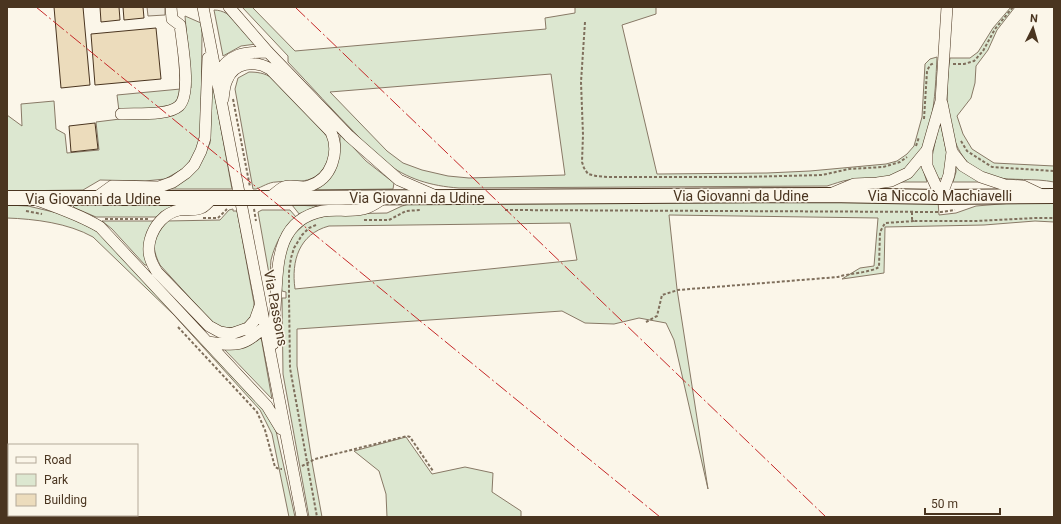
<svg xmlns="http://www.w3.org/2000/svg" width="1061" height="524" font-family="Roboto,sans-serif">
	<style>
		.green { fill: #dce7d0; stroke: #887966; fill-rule: evenodd }
		.parking { fill: #ede7d9; stroke: #887966 }
		.building { fill: #ecdcbc; stroke: #4a3520 }
		.lines { fill: none; stroke-linecap: round; stroke-linejoin: round }
		.minor-casing { stroke: #4a3520; stroke-width: 12 }
		.major-casing { stroke: #4a3520; stroke-width: 16 }
		.path { stroke: #7f6f5c; stroke-width: 2; stroke-dasharray: 3 2; stroke-linecap: butt }
		.minor { stroke: #fbf6e9; stroke-width: 11 }
		.major { stroke: #fbf6e9; stroke-width: 14 }
		.major-bridge-casing { stroke: #4a3520; stroke-width: 16; stroke-linecap: butt }
		.major-bridge { stroke: #fbf6e9; stroke-width: 14 }
		.power { stroke: #c62828; stroke-width: 1; stroke-dasharray: 14 3 2 3; stroke-linecap: butt }
		.labels { text-anchor: middle; dominant-baseline: central; stroke-width: 3; stroke-linejoin: round; paint-order: stroke }
		.street-label { font-size: 14px; fill: #4a3520; stroke: #fbf6e9 }
	</style>
	<rect width="100%" height="100%" fill="#fbf6e9"/>
	<!-- green -->
	<path class="green" d="M242 7H252L295 51 546 29 545 18 575 13V7H656V14L622 25 657 174 767 173 810 171 886 164 897 161 907 154 914 146 922 117 925 64 930 59 937 57C935 93 935 157 896 175 887 179 860 178 848 180 841 181 834 184 827 186L459 188C431 186 407 179 385 162 375 155 366 144 357 135 333 111 311 86 288 62V56ZM551 74 565 175 469 178 448 176 422 170 403 163 387 151 330 92Z
		M1011 7H1015L997 30 988 50 976 66 975 83 971 98 957 116 963 134 972 149 994 163 1054 166V182C1034 178 1013 181 993 177 945 166 943 97 950 58H970L978 52 993 28Z
		M214 10C232 10 245 31 256 44L241 46 223 56Z
		M185 16 201 23 202 33 201 127 197 152 183 169 165 179 145 181 100 180 83 190 7 191V115L22 126 21 104 54 101 56 129 65 134 67 153 99 150 96 122 120 119 117 95 191 88Z
		M249 72C257 72 265 73 272 78 280 84 328 134 330 142 332 151 327 166 320 173 307 185 292 180 276 182 269 182 262 187 256 189H253L235 89 238 78Z
		M212 80 232 189H169L200 164 210 143Z
		M940 121 948 159 943 178 940 179 937 178 932 166V157L939 123Z
		M340 133 366 161 394 183 393 189 315 190C338 171 340 163 340 133Z
		M956 162 980 182H953L956 172Z
		M921 163 927 182H901Z
		M938 201 939 215 956 213 976 206 1037 201H1054V222L1035 221 984 225 885 227 884 273 842 279 860 268 874 266 878 218 669 215 677 289 708 489 674 340 666 323 639 318 614 324 585 323 562 311 297 329V366L312 462 322 517H309L283 374 282 298H286V292L282 291 280 279 283 255 294 234 307 222 316 218 336 214 387 213 402 206 412 203ZM570 223 577 260 295 289C291 261 299 234 329 226Z
		M74 204 170 205 174 206 161 212 157 217H96L75 208 72 205Z
		M7 205 28 206 66 215 97 231 264 408 276 431 295 517H289L272 434 260 410 174 315 93 237C68 223 35 219 7 218Z
		M292 205 317 206 300 215Z
		M233 209V211H237L254 303C254 306 254 310 253 313 249 325 231 331 219 326 217 325 214 323 211 321L160 265C150 245 154 238 166 221L220 220 229 210Z
		M262 210H290L296 217C284 228 275 243 271 260 270 267 271 277 271 285L258 212Z
		M102 221H154L148 265H145L112 229Z
		M261 337 272 399 224 349Z
		M406 437 432 474 465 467 493 473 492 492 521 511V517H387L386 494 379 471 354 451Z"/>
	<!-- parking -->
	<path class="parking" d="M147 7H165V15L148 16Z"/>
	<!-- building -->
	<path class="building" d="M54 7H83L90 85 61 88Z
		M100 7H119L120 20 101 22Z
		M123 7H143L144 18 124 20Z
		M156 28 161 79 95 85 91 34Z
		M95 123 98 149 71 152 69 126Z"/>
	<g class="lines">
		<!-- minor casing -->
		<g class="minor-casing">
			<path id="minor" d="M203 7 302 517
				M229 7 268 52 349 136 399 180 436 196
				M216 77C228 53 244 52 268 52
				M223 99C224 93 224 86 227 80 234 62 255 60 270 69L331 132C340 152 332 179 309 186 302 189 292 184 284 187 279 189 274 195 269 198
				M121 114C136 113 168 116 179 106 192 94 182 43 180 25L172 19 171 7
				M927 150V166L941 197
				M952 152 963 166 981 177 1005 185 1023 186 1044 196
				M830 194 854 184 877 183 891 181 908 173 927 150 941 101 947 7
				M941 197 949 175 952 152 942 103
				M213 198C209 201 205 207 201 208 195 211 186 209 179 210 165 213 154 225 150 240 147 252 150 261 157 272L209 326 220 332 231 334 248 328 255 320 260 306
				M94 199 112 186 159 187 173 182 186 173 194 165 201 151 205 138 208 58
				M37 200C59 208 80 215 100 227L267 406 281 429
				M208 342C236 346 245 347 265 326
				M273 344C274 327 275 310 276 292 278 257 280 219 323 211 336 209 350 212 363 209 370 208 378 202 384 198"/>
		</g>
		<!-- major casing -->
		<g class="major-casing">
			<path id="major" d="M7 198H229
				M261 198 827 195 941 197 1054 196"/>
		</g>
		<!-- path -->
		<path class="path" d="M585 22 581 82 583 135 582 162 584 168 588 174 596 176 608 177H743L822 175 849 169 883 167 900 162 907 157
			M953 64H964L974 61 983 51 995 29 1013 7
			M233 99 250 187
			M924 119 927 71 930 65 934 63
			M961 141 967 151 992 167 1054 171
			M916 146 919 137
			M254 209 256 221
			M505 210 941 212 955 210
			M26 211 42 214
			M912 212V219L915 221H976L1036 218H1054
			M203 218H218L227 209
			M105 219H149
			M364 220H389L406 211 421 210
			M316 225 309 228 302 235 294 248 291 258 289 272V296L290 368 317 517
			M646 322 657 316 662 295 678 290 838 277C850 273 869 273 879 267L880 232 885 223 915 221
			M178 327 257 412 265 430 275 467 279 469H282
			M302 466 315 459 407 436 410 437 433 471"/>
		<!-- minor -->
		<use href="#minor" class="minor"/>
		<!-- major -->
		<use href="#major" class="major"/>
		<!-- major-bridge casing -->
		<g class="major-bridge-casing">
			<path id="major-bridge" d="M229 198H261"/>
		</g>
		<!-- major-bridge -->
		<use href="#major-bridge" class="major-bridge"/>
		<!-- power -->
		<path class="power" d="M36 7 660 517
			M295 7 826 517"/>
	</g>
	<g class="labels">
		<!-- street labels -->
		<g class="street-label">
			<text x="741" y="196">Via Giovanni da Udine</text>
			<text x="940" y="196">Via Niccolò Machiavelli</text>
			<text x="417" y="198">Via Giovanni da Udine</text>
			<text x="93" y="199">Via Giovanni da Udine</text>
			<text transform="translate(276 308) rotate(79)">Via Passons</text>
		</g>
	</g>
	<!-- border -->
	<rect width="1061" height="524" fill="none" stroke="#4a3520" stroke-width="16"/>
	<!-- legend -->
	<rect x="8" y="444" width="130" height="72" fill="#fbf6e9" stroke="#b4a999"/>
	<rect x="16" y="457" width="20" height="6" fill="#fbf6e9" stroke="#b4a999"/>
	<text x="44" y="464" font-size="12" fill="#4a3520">Road</text>
	<rect x="16" y="474" width="20" height="12" fill="#dce7d0" stroke="#b4a999"/>
	<text x="44" y="484" font-size="12" fill="#4a3520">Park</text>
	<rect x="16" y="494" width="20" height="12" fill="#ecdcbc" stroke="#b4a999"/>
	<text x="44" y="504" font-size="12" fill="#4a3520">Building</text>
	<!-- north arrow -->
	<g transform="translate(1033 28) rotate(5)" stroke="#fbf6e9" stroke-width="3" paint-order="stroke">
	<path d="M0-3L7 15L0 10L-7 15Z" fill="#4a3520"/>
	<text y="-6" font-size="11" font-weight="bold" text-anchor="middle" fill="#4a3520">N</text>
	</g>
	<!-- scale -->
	<path d="M925 508v6h75v-6" fill="none" stroke="#4a3520" stroke-width="2"/>
	<text x="931" y="508" font-size="12" fill="#4a3520" stroke="#fbf6e9" stroke-width="3" paint-order="stroke">50 m</text>
</svg>
